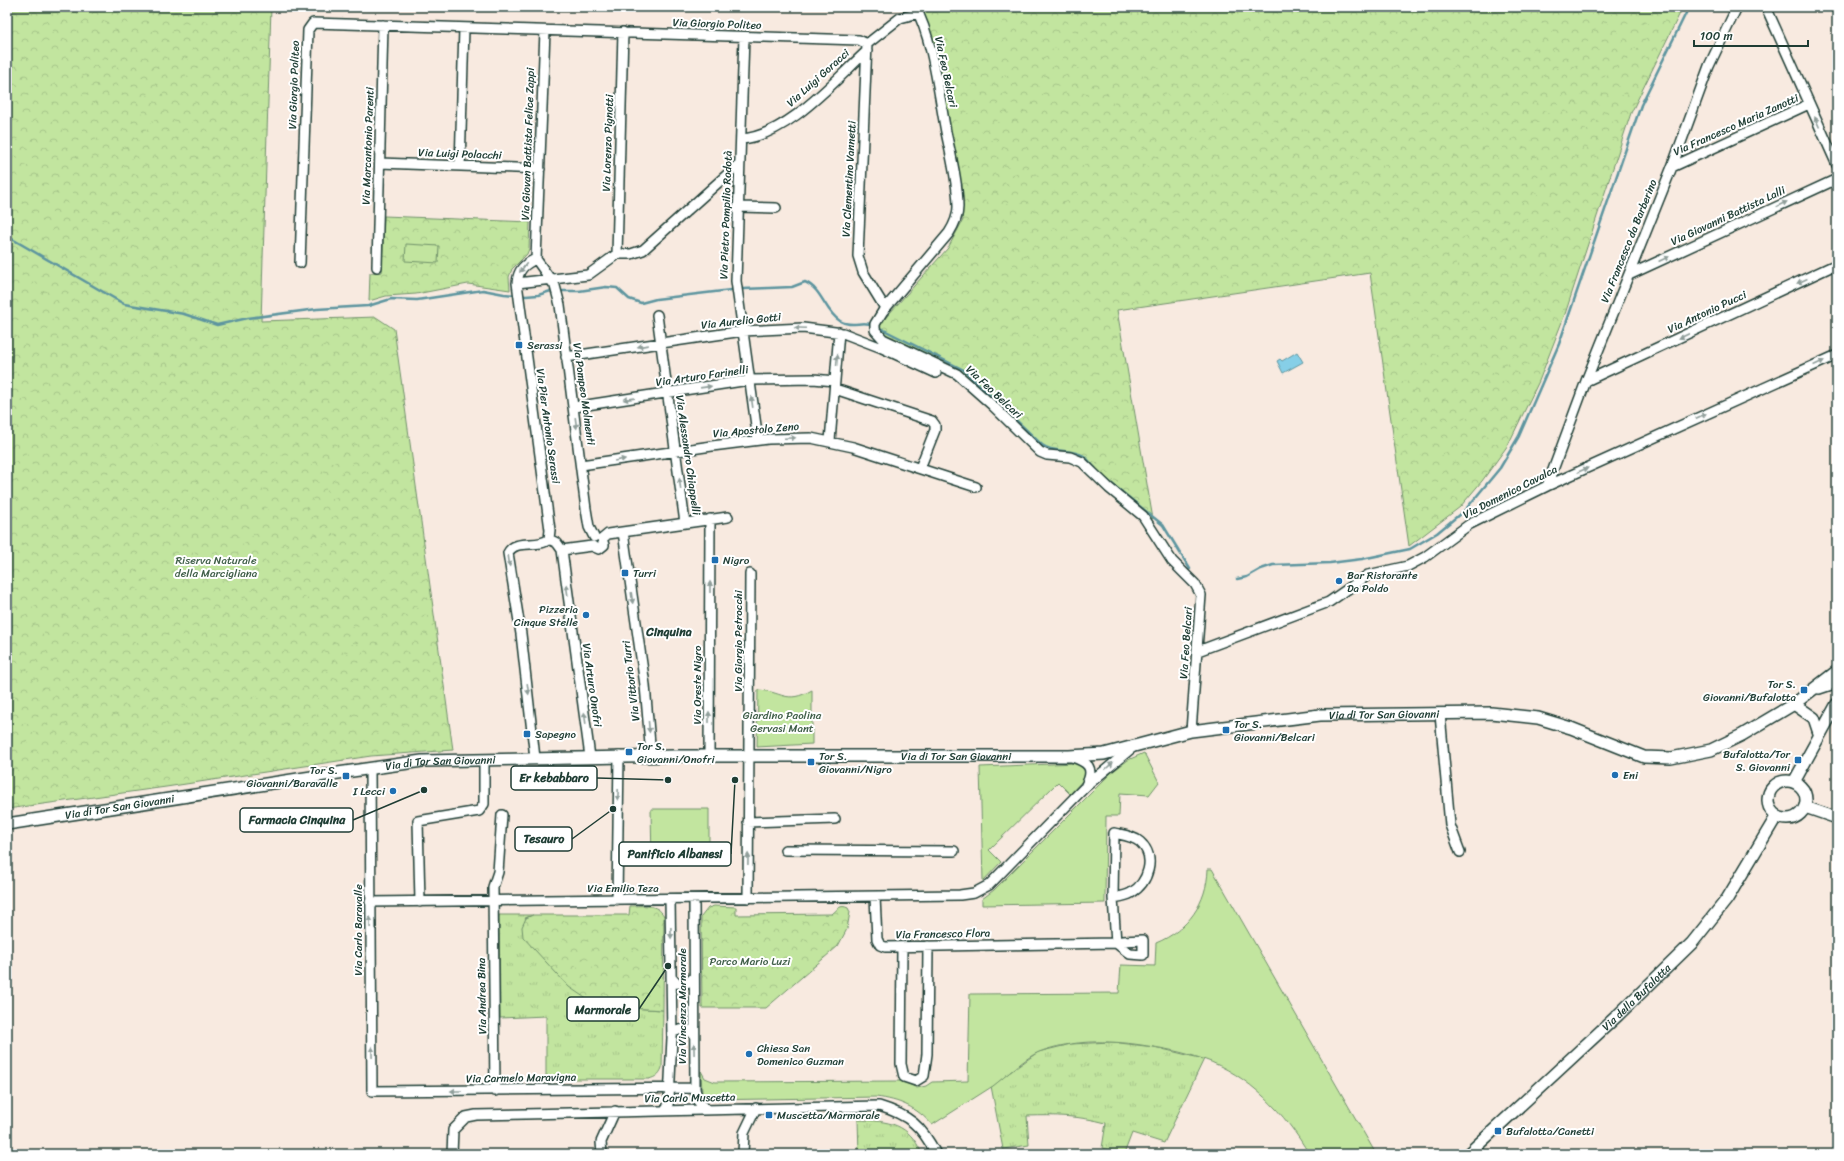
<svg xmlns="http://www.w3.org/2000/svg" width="1844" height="1161" font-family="Sriracha,sans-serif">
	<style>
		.grass { fill: url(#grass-tufts); stroke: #70916a }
		.park { fill: url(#park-crowns); stroke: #70916a }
		.garden { fill: #c2e59f; stroke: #70916a }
		.water { fill: #86cfe7; stroke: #5d959f }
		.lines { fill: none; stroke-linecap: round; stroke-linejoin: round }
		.stream { stroke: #5d959f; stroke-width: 2.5 }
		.minor-casing { stroke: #1f3d34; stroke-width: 12 }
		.tertiary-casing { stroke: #1f3d34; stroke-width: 14 }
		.minor { stroke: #fff; stroke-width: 9 }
		.tertiary { stroke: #fff; stroke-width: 11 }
		.oneway { fill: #8f9e9a }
		.poi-dot { fill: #1f6fb2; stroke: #fff; stroke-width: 1.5 }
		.labels { text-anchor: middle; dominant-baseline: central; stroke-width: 4; stroke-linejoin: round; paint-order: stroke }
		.street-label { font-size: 11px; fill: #1f3d34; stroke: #fff }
		.poi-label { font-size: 11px; fill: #1f3d34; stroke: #fff; text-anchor: start }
		.park-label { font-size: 11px; fill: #405f49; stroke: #fff }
		.neighbourhood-label { font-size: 12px; font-weight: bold; fill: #1f3d34; stroke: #fff }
		.leader { fill: none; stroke: #1f3d34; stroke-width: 1.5 }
		.callout-dot { fill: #1f3d34; stroke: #fff; stroke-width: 1.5 }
		.callout { fill: #fff; stroke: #1f3d34; stroke-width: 1.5 }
		.callout-label { font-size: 12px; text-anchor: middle; font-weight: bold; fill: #1f3d34 }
	</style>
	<defs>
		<pattern id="grass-tufts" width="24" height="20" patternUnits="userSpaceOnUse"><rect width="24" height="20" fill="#c2e59f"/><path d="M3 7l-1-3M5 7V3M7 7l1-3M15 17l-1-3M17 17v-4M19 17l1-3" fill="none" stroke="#a6c58a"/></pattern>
		<pattern id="park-crowns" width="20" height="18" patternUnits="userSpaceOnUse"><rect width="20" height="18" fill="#c2e59f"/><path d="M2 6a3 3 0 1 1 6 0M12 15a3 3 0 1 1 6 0" fill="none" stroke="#a6c58a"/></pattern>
	</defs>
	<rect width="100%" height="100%" fill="#f8eae0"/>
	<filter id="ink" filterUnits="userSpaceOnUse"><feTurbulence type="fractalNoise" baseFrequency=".025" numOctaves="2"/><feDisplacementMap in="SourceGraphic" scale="8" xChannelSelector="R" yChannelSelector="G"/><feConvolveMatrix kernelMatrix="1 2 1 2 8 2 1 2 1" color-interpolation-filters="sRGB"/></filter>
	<g filter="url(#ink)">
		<!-- grass -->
		<path class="grass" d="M499 915H533L525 918 597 1006 663 1010 662 1068C659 1075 656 1077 649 1079H546V1016L500 1018Z
			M1111 1042 1154 1047 1204 1059 1164 1143 1132 1133 1124 1154 1102 1148 1106 1123C1080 1116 1055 1115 1027 1116L1029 1145 1003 1149 991 1086 1038 1052 1071 1044Z
			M858 1120C889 1121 909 1123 922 1154H859Z"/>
		<!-- park -->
		<path class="park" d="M7 7H271L261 321 376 317 394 329 453 750 371 756 166 787 7 809Z
			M856 7H1683L1631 113 1565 314 1539 381 1508 445 1482 481 1460 507 1409 546 1370 273 1117 310 1153 519 1120 494 1093 469 1047 453 960 372 883 334 880 324 948 248 963 220 921 10Z
			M384 216 530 222 529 249 527 254 512 269 509 277 510 290 468 284 416 294 386 296 369 301 370 273 382 272Z
			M630 906C643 906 657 903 664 916L663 1010 597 1006 569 987 523 937 522 927 526 918 533 915H629Z
			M714 906 736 907V915L832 914C838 909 840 904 848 908L850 912 847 929 838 946 766 1008H702L701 917 708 908Z"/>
		<!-- garden -->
		<path class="garden" d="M406 244 439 246 438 263 405 261Z
			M758 690C782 691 786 705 812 690V744L757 747Z
			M1144 753 1159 782 1149 795 1120 793 1119 816H1106L1105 903 982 905V899L994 890 1112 772 1128 760Z
			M1077 763 1081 764 1086 771 1084 779 1070 794 1058 782 989 850 1001 862 983 881 980 767Z
			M651 809H709V864H652Z
			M1208 869H1212L1376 1154H1309C1286 1114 1248 1074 1203 1059 1183 1052 1162 1048 1141 1045 1108 1040 1071 1040 1039 1052 1026 1057 1005 1077 993 1086 973 1099 952 1112 932 1125 917 1107 899 1100 876 1097L709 1100 702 1093 701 1071 705 1078 715 1082 903 1081 917 1088 926 1086 932 1082 968 1081 970 994 1119 993 1121 965 1155 966 1156 943C1188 930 1207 903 1208 869Z"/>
		<!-- water -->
		<path class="water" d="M1297 352 1303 362 1283 373 1277 361 1280 359 1282 361Z"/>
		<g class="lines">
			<!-- stream -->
			<path class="stream" d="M7 236 124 304 184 314 217 325 248 318 317 309 368 306 391 299 417 300 483 290 504 294 526 296 538 295 554 290
				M743 289 792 287 805 282C822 289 825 312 840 321 851 328 863 320 873 325
				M559 291H579L606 287 617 288 629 299 641 303 656 299 731 290
				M878 327 964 370 1042 445C1054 454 1071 448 1084 456 1088 459 1091 464 1095 468
				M1107 480 1163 525 1190 569
				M1237 579 1247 577 1261 569 1273 565 1330 563 1362 559 1410 549 1437 533 1466 509 1500 468 1519 436 1559 344 1641 105 1689 7"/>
			<!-- minor casing -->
			<g class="minor-casing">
				<path id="minor" d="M915 7C933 38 939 96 946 132 951 156 958 183 958 207 958 217 954 225 949 233L883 311 875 324V330L883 339 957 374 992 405 1040 452 1047 455 1070 457 1082 462 1109 488 1143 516 1172 561 1195 584 1201 595 1191 731
					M1766 7 1837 165
					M744 37 736 281 758 440
					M867 44 858 256 863 272 885 308
					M867 44 900 18 919 13
					M741 139C787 136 834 81 867 51
					M380 163 540 169
					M460 166 464 28
					M1672 167 1809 104
					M738 207 776 208
					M617 254 623 32
					M536 259C524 264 518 270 517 283L550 530 549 539
					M536 259 555 286 560 305 586 509 589 527 594 537
					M536 259 545 31
					M300 263 308 30 313 23 859 40 867 44
					M377 267 383 25
					M1629 275 1837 179
					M517 283 588 275 617 254H631L643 250 740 163
					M657 315 685 523
					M566 357 743 331 803 328 843 333 882 348 936 373
					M1586 381 1837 264
					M835 389 932 421 935 425V430L920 468
					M574 407 749 380 813 379 835 381
					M830 441 839 332
					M581 465 712 446 768 439 811 438 853 447 976 487
					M1547 486 1586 381 1672 167 1709 66 1737 7
					M623 532 645 685 651 756
					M549 539 557 543 562 550 590 757
					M602 539 608 534 728 517
					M562 550 592 546 599 549 604 545 602 539
					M1198 651 1329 602 1368 575 1408 566 1425 557 1470 524 1547 486 1837 355
					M1440 714 1450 825 1460 852
					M709 756 710 519
					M1072 757C1088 762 1095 768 1086 785
					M535 758 521 634 508 553C515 538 539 549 549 539
					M370 768 372 1091 695 1088
					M748 822 835 819
					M785 850 954 851
					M875 897 877 939 880 945 885 947 1116 943 1122 941 1143 940V955L1130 954 1116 943 1113 898 1114 833C1123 835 1133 836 1140 842 1157 857 1148 883 1131 893 1126 896 1118 897 1113 898
					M748 898 750 574
					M694 899 695 1088 697 1100 706 1109
					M617 900 619 756
					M370 902 960 895 974 893 989 885 1084 788 1133 747
					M420 902 418 821 479 811 484 804V760
					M902 947 901 1064 904 1077 916 1081 924 1076 927 1054 928 946
					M671 977 676 983C685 984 688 984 694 977
					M672 1033C680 1029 687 1027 693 1034
					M495 1091 493 887 498 872 502 815
					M667 1110 669 1099 672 1038 670 899
					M452 1154 453 1130 466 1117 476 1115 879 1106C909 1115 922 1126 936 1154
					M602 1154 601 1142 615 1111
					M743 1154 744 1133 756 1108"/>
			</g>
			<!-- tertiary casing -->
			<g class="tertiary-casing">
				<g id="tertiary">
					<path d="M1819 688 1837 682"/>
					<path d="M1794 704 1814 718 1819 733"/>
					<circle cx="1787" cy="800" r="19"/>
					<path d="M1794 782 1837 704"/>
					<path d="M1805 807 1837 818"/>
					<path id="s1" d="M7 824 331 774 422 761 675 756H1069L1104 754 1191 731 1320 715 1491 713 1538 718 1571 728 1644 757 1671 758 1711 750 1742 735 1794 704 1837 671"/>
					<path id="s2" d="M1468 1154 1618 1015 1692 943 1727 899 1776 817"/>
				</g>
			</g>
			<!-- minor -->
			<use href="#minor" class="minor"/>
			<!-- tertiary -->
			<use href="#tertiary" class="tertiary"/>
		</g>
		<!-- one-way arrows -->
		<defs><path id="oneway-solid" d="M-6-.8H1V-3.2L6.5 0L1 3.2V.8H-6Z"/></defs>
		<g class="oneway">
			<use href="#oneway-solid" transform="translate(1817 122) rotate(-114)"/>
			<use href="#oneway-solid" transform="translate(1782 204) rotate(-25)"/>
			<use href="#oneway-solid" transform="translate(1664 259) rotate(-25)"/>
			<use href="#oneway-solid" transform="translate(523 268) rotate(128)"/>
			<use href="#oneway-solid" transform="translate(1802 281) rotate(155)"/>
			<use href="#oneway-solid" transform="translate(800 328) rotate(-177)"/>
			<use href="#oneway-solid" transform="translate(1684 336) rotate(155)"/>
			<use href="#oneway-solid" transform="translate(643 346) rotate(171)"/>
			<use href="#oneway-solid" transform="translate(837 360) rotate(-86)"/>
			<use href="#oneway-solid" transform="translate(1819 363) rotate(-24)"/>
			<use href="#oneway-solid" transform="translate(706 387) rotate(-8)"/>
			<use href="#oneway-solid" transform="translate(629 399) rotate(172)"/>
			<use href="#oneway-solid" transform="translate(752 402) rotate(-98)"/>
			<use href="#oneway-solid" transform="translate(1701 416) rotate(-24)"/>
			<use href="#oneway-solid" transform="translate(576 423) rotate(82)"/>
			<use href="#oneway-solid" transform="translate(790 438) rotate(-2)"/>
			<use href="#oneway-solid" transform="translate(620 460) rotate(-10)"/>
			<use href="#oneway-solid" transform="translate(1583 470) rotate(-23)"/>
			<use href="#oneway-solid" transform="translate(680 484) rotate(-97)"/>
			<use href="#oneway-solid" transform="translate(509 561) rotate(82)"/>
			<use href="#oneway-solid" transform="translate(710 587) rotate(-90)"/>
			<use href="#oneway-solid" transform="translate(567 590) rotate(-98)"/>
			<use href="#oneway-solid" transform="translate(632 598) rotate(82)"/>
			<use href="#oneway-solid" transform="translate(528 689) rotate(82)"/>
			<use href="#oneway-solid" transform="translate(709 717) rotate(-90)"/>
			<use href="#oneway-solid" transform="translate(585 718) rotate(-98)"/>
			<use href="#oneway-solid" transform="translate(649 727) rotate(85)"/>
			<use href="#oneway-solid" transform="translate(1109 766) rotate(-42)"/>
			<use href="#oneway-solid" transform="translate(618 795) rotate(92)"/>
			<use href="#oneway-solid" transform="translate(748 859) rotate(-89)"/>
			<use href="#oneway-solid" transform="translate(370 922) rotate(-91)"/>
			<use href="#oneway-solid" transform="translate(671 933) rotate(89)"/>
			<use href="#oneway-solid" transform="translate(694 1049) rotate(-91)"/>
			<use href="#oneway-solid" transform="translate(372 1052) rotate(-91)"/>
			<use href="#oneway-solid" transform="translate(456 1091) rotate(180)"/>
		</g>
	</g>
	<!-- markers -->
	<g class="poi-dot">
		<rect x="515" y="341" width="8" height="8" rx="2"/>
		<rect x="711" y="556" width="8" height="8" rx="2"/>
		<rect x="621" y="569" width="8" height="8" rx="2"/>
		<circle cx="1339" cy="581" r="4"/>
		<circle cx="586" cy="615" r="4"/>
		<rect x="1800" y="686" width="8" height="8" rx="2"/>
		<rect x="1222" y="726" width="8" height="8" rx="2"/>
		<rect x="523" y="730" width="8" height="8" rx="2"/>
		<rect x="625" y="748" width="8" height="8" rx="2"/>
		<rect x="1794" y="756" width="8" height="8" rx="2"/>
		<rect x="807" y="758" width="8" height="8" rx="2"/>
		<circle cx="1615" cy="775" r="4"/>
		<rect x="342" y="772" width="8" height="8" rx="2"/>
		<circle cx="393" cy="791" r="4"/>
		<circle cx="749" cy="1054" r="4"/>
		<rect x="765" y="1111" width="8" height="8" rx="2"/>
		<rect x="1494" y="1127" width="8" height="8" rx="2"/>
	</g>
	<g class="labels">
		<!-- street labels -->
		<g class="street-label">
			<text transform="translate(717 24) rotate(2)">Via Giorgio Politeo</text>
			<text transform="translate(946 72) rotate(78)">Via Feo Belcari</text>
			<text transform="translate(818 78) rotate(-42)">Via Luigi Goracci</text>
			<text transform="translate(294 85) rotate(-88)">Via Giorgio Politeo</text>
			<text transform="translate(1736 125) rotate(-24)">Via Francesco Maria Zanotti</text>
			<text transform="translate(608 143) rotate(-88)">Via Lorenzo Pignotti</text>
			<text transform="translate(528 144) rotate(-88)">Via Giovan Battista Felice Zappi</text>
			<text transform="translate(368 146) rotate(-88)">Via Marcantonio Parenti</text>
			<text transform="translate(460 154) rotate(2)">Via Luigi Polacchi</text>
			<text transform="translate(849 179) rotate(-87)">Via Clementino Vannetti</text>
			<text transform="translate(726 215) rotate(-88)">Via Pietro Pompilio Rodotà</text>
			<text transform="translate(1728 216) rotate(-25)">Via Giovanni Battista Lalli</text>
			<text transform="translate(1629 241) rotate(-68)">Via Francesco da Barberino</text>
			<text transform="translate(1707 312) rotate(-25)">Via Antonio Pucci</text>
			<text transform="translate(741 321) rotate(-6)">Via Aurelio Gotti</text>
			<text transform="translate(702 376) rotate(-8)">Via Arturo Farinelli</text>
			<text transform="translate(994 392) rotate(43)">Via Feo Belcari</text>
			<text transform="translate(584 394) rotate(82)">Via Pompeo Molmenti</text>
			<text transform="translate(548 426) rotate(82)">Via Pier Antonio Serassi</text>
			<text transform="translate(756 430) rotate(-5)">Via Apostolo Zeno</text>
			<text transform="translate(688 455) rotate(82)">Via Alessandro Chiappelli</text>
			<text transform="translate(1510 492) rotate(-27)">Via Domenico Cavalca</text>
			<text transform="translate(738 641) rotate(-90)">Via Giorgio Petrocchi</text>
			<text transform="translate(1186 643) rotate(-86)">Via Feo Belcari</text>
			<text transform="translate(631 681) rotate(-97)">Via Vittorio Turri</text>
			<text transform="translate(592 685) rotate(82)">Via Arturo Onofri</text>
			<text transform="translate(697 685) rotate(-90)">Via Oreste Nigro</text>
			<text stroke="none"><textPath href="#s1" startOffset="1386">Via di Tor San Giovanni</textPath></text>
			<text stroke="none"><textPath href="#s1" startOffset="954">Via di Tor San Giovanni</textPath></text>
			<text stroke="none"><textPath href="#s1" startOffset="438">Via di Tor San Giovanni</textPath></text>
			<text stroke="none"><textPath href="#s1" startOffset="114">Via di Tor San Giovanni</textPath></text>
			<text x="623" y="888">Via Emilio Teza</text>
			<text transform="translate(358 930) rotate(-90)">Via Carlo Baravalle</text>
			<text transform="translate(943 934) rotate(-1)">Via Francesco Flora</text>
			<text transform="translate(482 996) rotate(-91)">Via Andrea Bina</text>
			<text stroke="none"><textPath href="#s2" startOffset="230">Via della Bufalotta</textPath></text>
			<text transform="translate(682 1006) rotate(-90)">Via Vincenzo Marmorale</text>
			<text transform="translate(521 1078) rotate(-1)">Via Carmelo Maravigna</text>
			<text transform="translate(690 1098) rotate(-1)">Via Carlo Muscetta</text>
		</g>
		<!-- poi labels -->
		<g class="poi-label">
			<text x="527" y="345">Serassi</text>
			<text x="723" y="560">Nigro</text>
			<text x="633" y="573">Turri</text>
			<text x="1347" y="575">Bar Ristorante<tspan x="1347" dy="13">Da Poldo</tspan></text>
			<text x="578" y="609" text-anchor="end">Pizzeria<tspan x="578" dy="13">Cinque Stelle</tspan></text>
			<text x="1796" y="684" text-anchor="end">Tor S.<tspan x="1796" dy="13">Giovanni/Bufalotta</tspan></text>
			<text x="1234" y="724">Tor S.<tspan x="1234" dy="13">Giovanni/Belcari</tspan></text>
			<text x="535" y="734">Sapegno</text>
			<text x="637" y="746">Tor S.<tspan x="637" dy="13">Giovanni/Onofri</tspan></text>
			<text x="1790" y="754" text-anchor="end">Bufalotta/Tor<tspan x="1790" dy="13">S. Giovanni</tspan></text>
			<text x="819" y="756">Tor S.<tspan x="819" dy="13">Giovanni/Nigro</tspan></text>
			<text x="338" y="770" text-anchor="end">Tor S.<tspan x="338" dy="13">Giovanni/Baravalle</tspan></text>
			<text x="1623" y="775">Eni</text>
			<text x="385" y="791" text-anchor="end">I Lecci</text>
			<text x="757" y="1048">Chiesa San<tspan x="757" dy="13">Domenico Guzman</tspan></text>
			<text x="777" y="1115">Muscetta/Marmorale</text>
			<text x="1506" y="1131">Bufalotta/Canetti</text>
		</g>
		<!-- park labels -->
		<g class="park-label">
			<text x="216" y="560">Riserva Naturale<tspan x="216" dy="13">della Marcigliana</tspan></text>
			<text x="782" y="715">Giardino Paolina<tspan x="782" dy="13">Gervasi Mant</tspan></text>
			<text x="750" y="961">Parco Mario Luzi</text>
		</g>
		<!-- neighbourhood labels -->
		<g class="neighbourhood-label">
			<text x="669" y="632">Cinquina</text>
		</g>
	</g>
	<!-- callouts -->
	<path class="leader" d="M668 780L597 778M424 790L353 820M613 809L572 839M735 780L731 854M668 966L639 1009"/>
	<g class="callout-dot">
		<circle cx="668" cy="780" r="4"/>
		<circle cx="424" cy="790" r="4"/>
		<circle cx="613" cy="809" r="4"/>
		<circle cx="735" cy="780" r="4"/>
		<circle cx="668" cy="966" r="4"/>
	</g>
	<g class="callout">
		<rect x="511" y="766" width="86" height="24" rx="4"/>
		<rect x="240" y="808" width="113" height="24" rx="4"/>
		<rect x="515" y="827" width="57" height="24" rx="4"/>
		<rect x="619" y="842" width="112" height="24" rx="4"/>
		<rect x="567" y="997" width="72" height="24" rx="4"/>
	</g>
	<g class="callout-label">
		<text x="554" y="782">Er kebabbaro</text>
		<text x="297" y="824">Farmacia Cinquina</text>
		<text x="544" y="843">Tesauro</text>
		<text x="675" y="858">Panificio Albanesi</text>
		<text x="603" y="1014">Marmorale</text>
	</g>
	<!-- margin -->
	<rect width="1844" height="1161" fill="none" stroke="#fff" stroke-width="24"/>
	<rect x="12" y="12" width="1820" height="1137" fill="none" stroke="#1f3d34" stroke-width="1.5" filter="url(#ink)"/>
	<!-- scale -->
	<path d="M1694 40v6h114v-6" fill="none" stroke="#1f3d34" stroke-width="2"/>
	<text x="1700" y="40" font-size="12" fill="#1f3d34" stroke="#ffffff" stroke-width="3" paint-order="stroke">100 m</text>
</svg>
